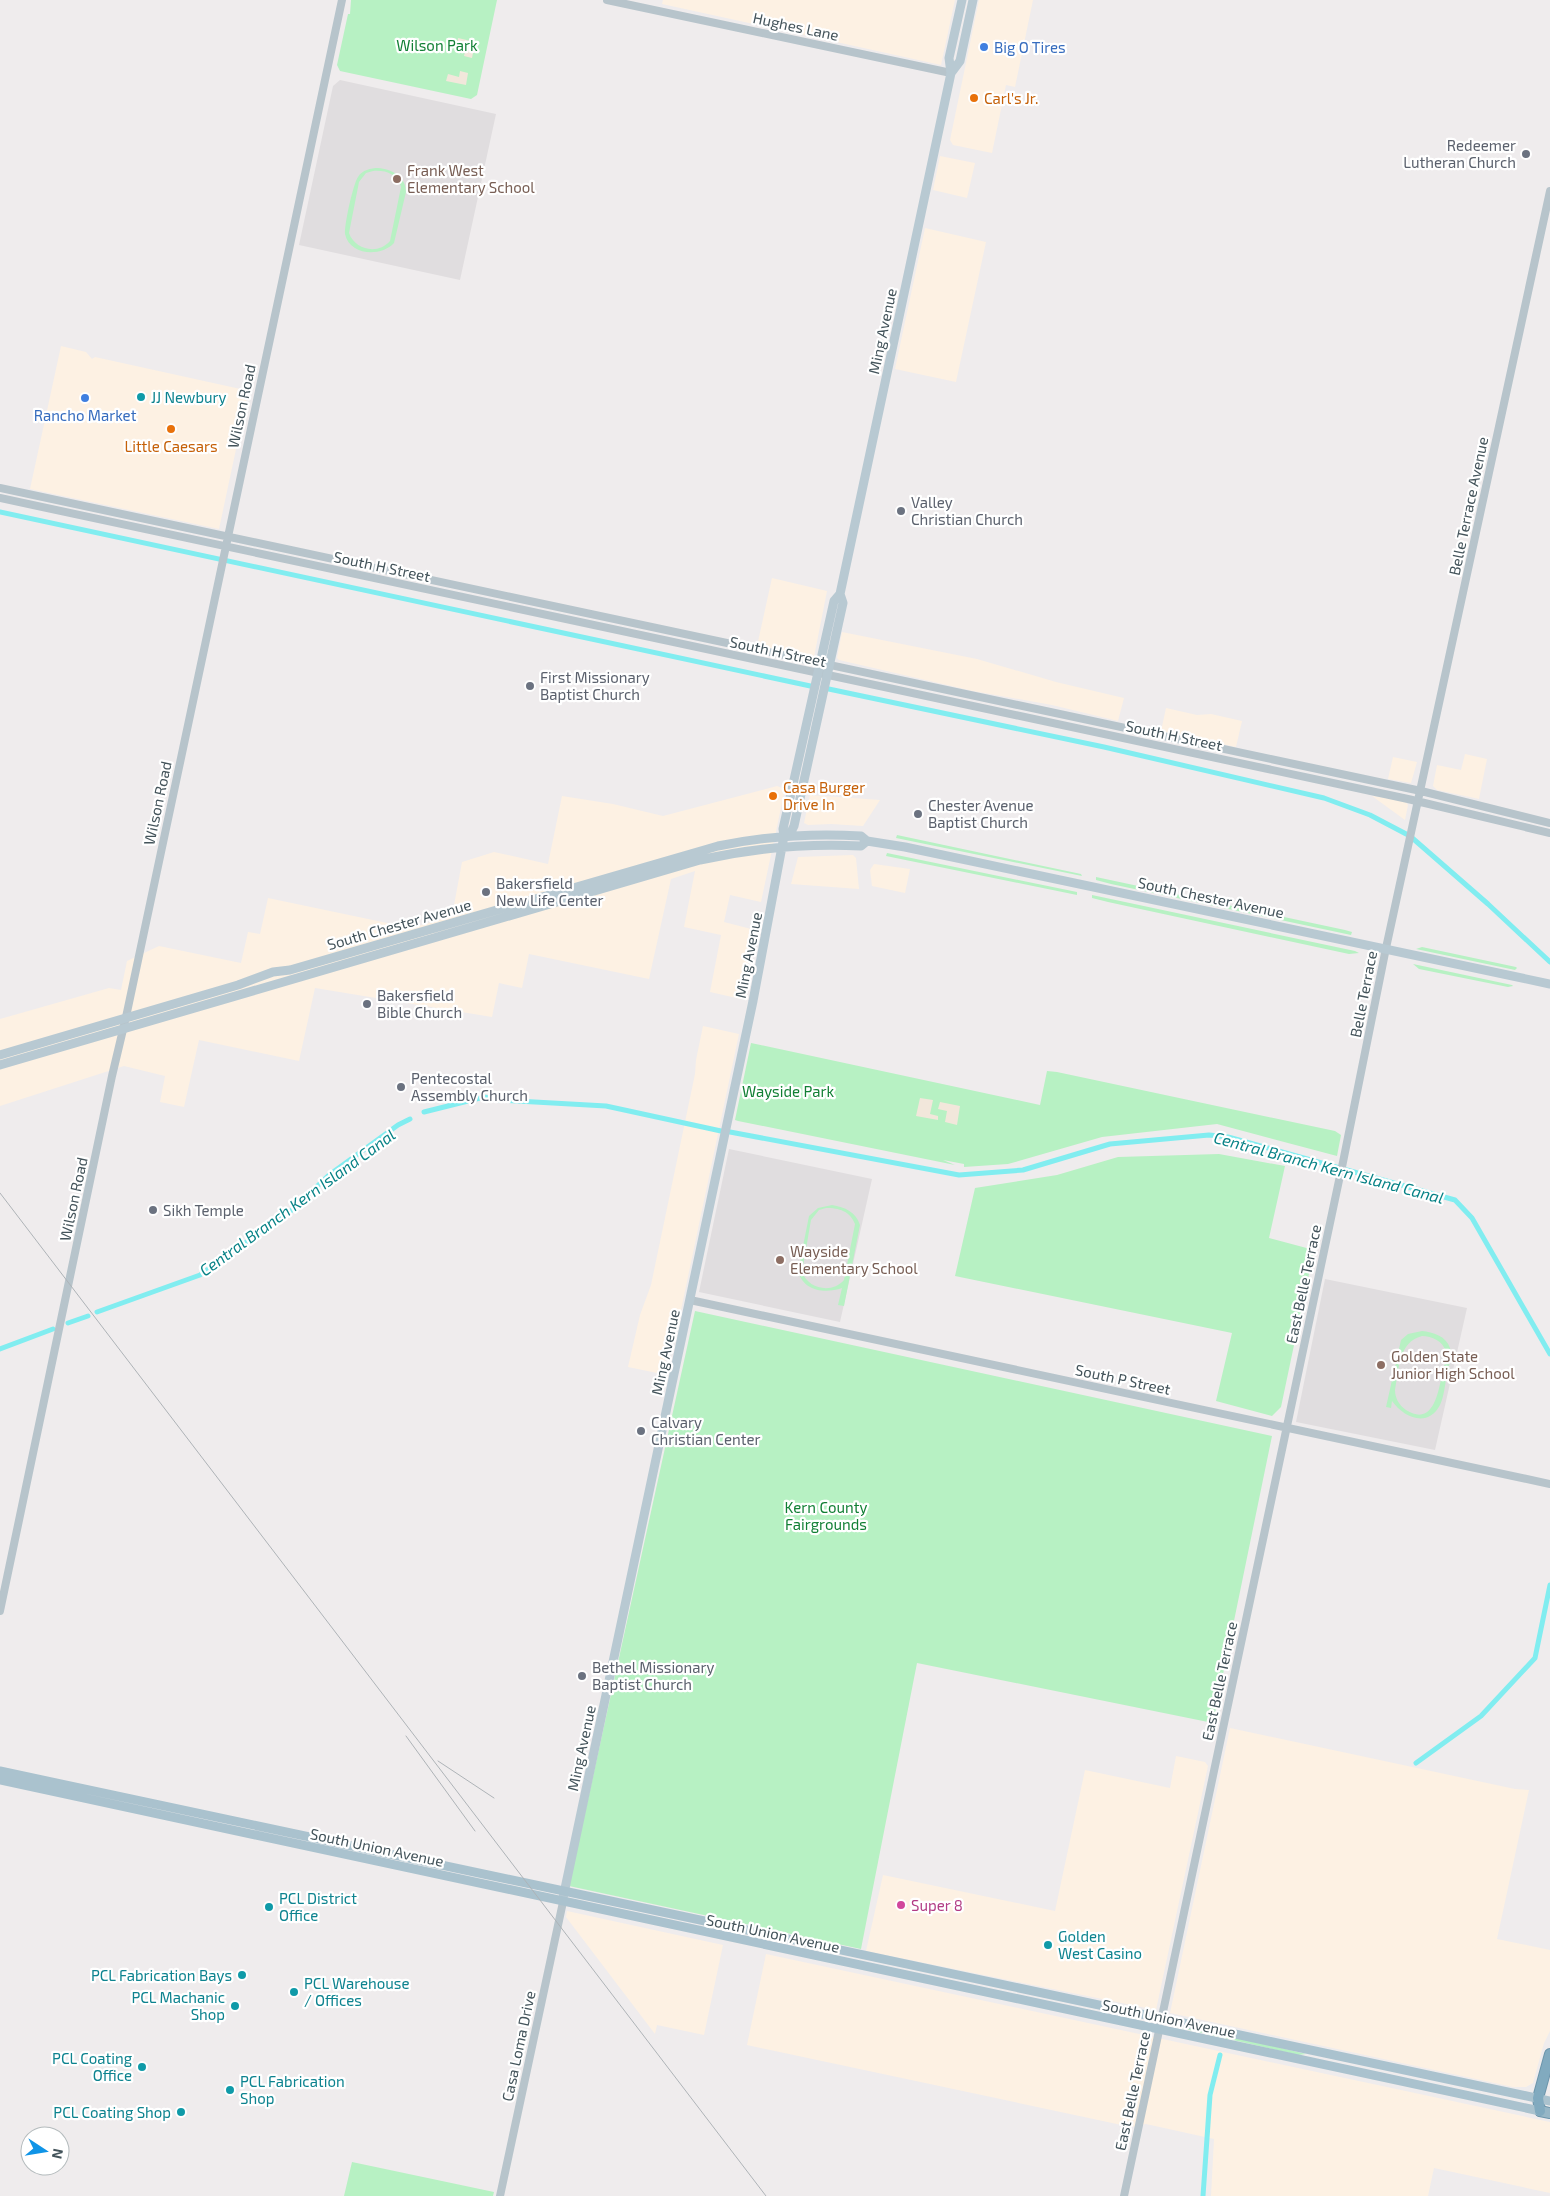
<svg xmlns="http://www.w3.org/2000/svg" width="1550" height="2196" font-family="'Exo 2',sans-serif">
	<style>
		.commercial { fill: #fdf1e3 }
		.education { fill: #e0dddf }
		.green { fill: #b7f1c3; fill-rule: evenodd }
		.sand { fill: #f2e7db }
		.lines { fill: none; stroke-linecap: round; stroke-linejoin: round }
		.canal { stroke: #81edf0; stroke-width: 5 }
		.trunk-casing { stroke: #6c95ab; stroke-width: 12 }
		.motorway-casing { stroke: #6c95ab; stroke-width: 12 }
		.tertiary { stroke: #b7c4cb; stroke-width: 8 }
		.secondary { stroke: #b8c9d2; stroke-width: 9 }
		.primary { stroke: #aac2ce; stroke-width: 9 }
		.trunk { stroke: #96b6c6; stroke-width: 10 }
		.motorway { stroke: #81aabf; stroke-width: 10 }
		.rail { stroke: #aeb3b7; stroke-width: 1 }
		.shop-dot { fill: #3f7fe0; stroke: #fff; stroke-width: 2 }
		.food-dot { fill: #e8710a; stroke: #fff; stroke-width: 2 }
		.worship-dot { fill: #6b7280; stroke: #fff; stroke-width: 2 }
		.education-dot { fill: #8d6e63; stroke: #fff; stroke-width: 2 }
		.culture-dot { fill: #0f9aa8; stroke: #fff; stroke-width: 2 }
		.hotel-dot { fill: #d1479c; stroke: #fff; stroke-width: 2 }
		.labels { text-anchor: middle; dominant-baseline: central; stroke-width: 4.5; stroke-linejoin: round; paint-order: stroke }
		.street-label { font-size: 15px; fill: #44545b; stroke: #fff }
		.park-label { font-size: 15px; fill: #117f34; stroke: #fff }
		.shop-label { font-size: 15px; fill: #366cbe; stroke: #fff; text-anchor: start }
		.food-label { font-size: 15px; fill: #c56008; stroke: #fff; text-anchor: start }
		.worship-label { font-size: 15px; fill: #5b616d; stroke: #fff; text-anchor: start }
		.education-label { font-size: 15px; fill: #785e54; stroke: #fff; text-anchor: start }
		.culture-label { font-size: 15px; fill: #0d838f; stroke: #fff; text-anchor: start }
		.hotel-label { font-size: 15px; fill: #b23c85; stroke: #fff; text-anchor: start }
		.water-label { font-size: 16px; font-style: italic; fill: #078286; stroke: #fff }
	</style>
	<rect width="100%" height="100%" fill="#efeced"/>
	<!-- commercial -->
	<path class="commercial" d="M663 0H955L941 65 662 4Z
		M979 0H1033L1015 87 1006 85 992 153 953 145 950 140Z
		M940 156 975 163 967 198 933 190Z
		M925 228 986 242 956 382 895 369Z
		M61 346 86 352 92 359 95 357 245 390 248 393 219 529 30 489Z
		M772 578 827 591 814 657 757 646Z
		M842 632 977 659 1056 682 1124 698 1118 721 1052 705 973 691 839 660 837 658Z
		M1166 708 1197 715 1211 714 1242 721 1236 747 1161 731Z
		M1465 754 1487 759 1479 799 1437 790 1433 786 1437 765 1461 770Z
		M1393 757 1417 762 1411 783 1388 779Z
		M777 786 785 789 761 902 730 895 724 922 755 930 741 999 710 992 721 935 684 927 695 871 671 879 649 979 529 954 522 988 499 983 492 1017 315 988 299 1061 199 1040 184 1107 160 1102 165 1076 124 1066 0 1106V1019L109 988 121 990 127 961 159 946 241 963 248 932 260 934 268 898 411 928 452 916 462 862 494 852 548 864 562 796 613 804 663 816Z
		M810 795 880 800 863 826 831 824 808 825 804 823Z
		M1372 796 1405 801 1408 805 1405 820Z
		M853 855 856 858 859 889 791 884 798 857Z
		M874 864 910 869 905 893 872 886 870 870Z
		M703 1026 739 1034 681 1310 673 1322 662 1374 628 1367 640 1315 651 1285 695 1074 696 1060Z
		M1230 1728 1515 1789 1529 1790 1497 1939 1550 1950V2031L1544 2043 1533 2083 1526 2087H1513L1170 2013Z
		M1176 1756 1205 1762 1208 1766 1156 2010 866 1951 883 1875 1055 1911 1085 1770 1170 1788Z
		M567 1911 723 1945 704 2035 657 2025 655 2034 566 1917Z
		M766 1954 1550 2122V2193L1434 2168 1428 2196H1211L1214 2139 1146 2124 1131 2127 747 2045Z"/>
	<!-- education -->
	<path class="education" d="M340 80 496 114 460 280 299 245 333 86Z
		M729 1149 872 1179 840 1322 699 1292Z
		M1325 1279 1467 1308 1435 1450 1296 1422Z"/>
	<!-- green -->
	<path class="green" d="M351 0H497L477 95 471 99 340 71 337 65 348 14H350Z
		M378 168C392 169 406 177 406 192L394 243C381 257 350 256 345 234 344 226 353 184 358 177 362 170 371 168 378 168ZM373 171C386 170 397 174 401 187L390 241C378 255 355 250 349 233L359 182 366 173Z
		M897 835 1081 874 1082 876 896 838Z
		M887 853 1077 892V895L886 856Z
		M1096 877 1345 930 1352 932 1351 935 1111 884 1096 880Z
		M1092 895 1355 951 1359 953 1349 954 1108 902 1092 898Z
		M1422 947 1516 967 1517 968 1515 970 1416 949Z
		M1413 964 1512 985 1513 986 1508 987 1419 969Z
		M751 1043 1040 1105 1047 1071 1057 1072 1335 1131 1341 1135 1337 1156 1217 1124 1102 1137 1008 1164 964 1167V1164L943 1160 955 1165 738 1121 735 1120Z
		M1219 1154 1285 1166 1269 1238 1314 1250 1281 1407 1272 1416 1216 1401 1232 1333 955 1276 975 1188 1057 1175 1118 1157Z
		M832 1205C845 1207 856 1212 860 1225L844 1306 838 1305 842 1288C825 1294 803 1291 798 1271L809 1216 818 1208ZM826 1208C839 1208 850 1211 855 1224L844 1280C832 1294 808 1289 802 1272L811 1220 819 1210Z
		M695 1311 1272 1436 1213 1723 917 1663 861 1949 569 1886Z
		M1422 1331C1433 1332 1446 1336 1450 1348 1453 1356 1448 1367 1447 1375 1445 1384 1444 1397 1440 1405 1428 1428 1404 1418 1392 1401L1391 1408 1386 1407 1401 1340 1408 1334ZM1422 1336C1432 1336 1443 1341 1446 1352 1447 1359 1443 1369 1442 1375 1438 1393 1433 1427 1406 1410 1399 1405 1395 1398 1395 1390 1399 1370 1398 1342 1422 1336Z
		M1168 2025 1231 2036 1306 2054 1298 2055Z
		M352 2162 494 2192 493 2196H344Z"/>
	<!-- sand -->
	<path class="sand" d="M458 38 475 42 472 58 464 56 466 47 457 44Z
		M460 71 468 73 466 85 446 81 448 74 459 77Z
		M920 1098 933 1100 930 1114 938 1116V1120L916 1116Z
		M940 1102 960 1106 957 1125 945 1122 947 1111 938 1109Z"/>
	<g class="lines">
		<!-- canal -->
		<path class="canal" d="M0 512 815 687
			M824 688 1104 747 1324 798 1370 815 1410 836 1488 904 1550 962
			M424 1112 484 1097 500 1100 606 1106 721 1131
			M730 1132 959 1175 1023 1170 1110 1144 1209 1135 1228 1137 1455 1200 1472 1218 1550 1354
			M97 1312 200 1275 292 1210 329 1175 398 1125 410 1119
			M68 1323 88 1316
			M0 1349 53 1329
			M1416 1763 1481 1716 1535 1658 1550 1585
			M1203 2196 1210 2095 1220 2055"/>
		<!-- trunk casing -->
		<g class="trunk-casing">
			<path id="trunk" d="M1540 2111 1550 2113"/>
		</g>
		<!-- motorway casing -->
		<g class="motorway-casing">
			<path id="motorway" d="M1540 2111 1538 2098 1550 2054"/>
		</g>
		<!-- tertiary -->
		<path class="tertiary" d="M607 0 951 73
			M0 488 1421 791 1550 823
			M0 498 1408 799 1550 833
			M1342 1167 1386 948 1550 191
			M690 1300 1550 1484
			M0 1611 112 1076 126 1017 342 0
			M500 2196 563 1902
			M1124 2196 1341 1171"/>
		<!-- secondary -->
		<path class="secondary" d="M951 73 960 61 973 0
			M784 836 791 832 794 826 843 603 840 594 951 73 949 58 962 0
			M0 1055 238 985 273 972 290 970 718 846C766 836 812 833 861 836L867 841
			M0 1065 700 860C754 848 805 843 861 846L867 841 905 847 1550 984
			M563 1898 753 1001 784 836 783 829 834 601 840 594"/>
		<!-- primary -->
		<path class="primary" d="M0 1771 1550 2101
			M0 1780 1540 2111"/>
		<!-- trunk -->
		<use href="#trunk" class="trunk"/>
		<!-- motorway -->
		<use href="#motorway" class="motorway"/>
		<!-- rail -->
		<path class="rail" d="M0 1193 766 2196
			M406 1736 475 1831
			M438 1761 494 1798"/>
	</g>
	<!-- markers -->
	<g class="shop-dot">
		<circle cx="984" cy="47" r="5"/>
		<circle cx="85" cy="398" r="5"/>
	</g>
	<g class="food-dot">
		<circle cx="974" cy="98" r="5"/>
		<circle cx="171" cy="429" r="5"/>
		<circle cx="773" cy="796" r="5"/>
	</g>
	<g class="worship-dot">
		<circle cx="1526" cy="154" r="5"/>
		<circle cx="901" cy="511" r="5"/>
		<circle cx="530" cy="686" r="5"/>
		<circle cx="918" cy="814" r="5"/>
		<circle cx="486" cy="892" r="5"/>
		<circle cx="367" cy="1004" r="5"/>
		<circle cx="401" cy="1087" r="5"/>
		<circle cx="153" cy="1210" r="5"/>
		<circle cx="641" cy="1431" r="5"/>
		<circle cx="582" cy="1676" r="5"/>
	</g>
	<g class="education-dot">
		<circle cx="397" cy="179" r="5"/>
		<circle cx="780" cy="1260" r="5"/>
		<circle cx="1381" cy="1365" r="5"/>
	</g>
	<g class="culture-dot">
		<circle cx="141" cy="397" r="5"/>
		<circle cx="269" cy="1907" r="5"/>
		<circle cx="1048" cy="1945" r="5"/>
		<circle cx="242" cy="1975" r="5"/>
		<circle cx="294" cy="1992" r="5"/>
		<circle cx="235" cy="2006" r="5"/>
		<circle cx="142" cy="2067" r="5"/>
		<circle cx="230" cy="2090" r="5"/>
		<circle cx="181" cy="2112" r="5"/>
	</g>
	<circle class="hotel-dot" cx="901" cy="1905" r="5"/>
	<g class="labels">
		<!-- street labels -->
		<g class="street-label">
			<text transform="translate(796 26) rotate(12)">Hughes Lane</text>
			<text transform="translate(882 331) rotate(-78)">Ming Avenue</text>
			<text transform="translate(241 406) rotate(-78)">Wilson Road</text>
			<text transform="translate(1468 506) rotate(-78)">Belle Terrace Avenue</text>
			<text transform="translate(382 566) rotate(12)">South H Street</text>
			<text transform="translate(778 651) rotate(12)">South H Street</text>
			<text transform="translate(1174 735) rotate(12)">South H Street</text>
			<text transform="translate(157 803) rotate(-78)">Wilson Road</text>
			<text transform="translate(1211 897) rotate(12)">South Chester Avenue</text>
			<text transform="translate(399 924) rotate(-16)">South Chester Avenue</text>
			<text transform="translate(748 955) rotate(-79)">Ming Avenue</text>
			<text transform="translate(1363 994) rotate(-79)">Belle Terrace</text>
			<text transform="translate(73 1199) rotate(-78)">Wilson Road</text>
			<text transform="translate(1303 1284) rotate(-78)">East Belle Terrace</text>
			<text transform="translate(665 1352) rotate(-78)">Ming Avenue</text>
			<text transform="translate(1123 1379) rotate(12)">South P Street</text>
			<text transform="translate(1219 1681) rotate(-78)">East Belle Terrace</text>
			<text transform="translate(581 1748) rotate(-78)">Ming Avenue</text>
			<text transform="translate(377 1847) rotate(12)">South Union Avenue</text>
			<text transform="translate(773 1933) rotate(12)">South Union Avenue</text>
			<text transform="translate(1169 2018) rotate(12)">South Union Avenue</text>
			<text transform="translate(518 2046) rotate(-78)">Casa Loma Drive</text>
			<text transform="translate(1132 2091) rotate(-78)">East Belle Terrace</text>
		</g>
		<!-- park labels -->
		<g class="park-label">
			<text x="437" y="45">Wilson Park</text>
			<text x="788" y="1091">Wayside Park</text>
			<text x="826" y="1507">Kern County<tspan x="826" dy="17">Fairgrounds</tspan></text>
		</g>
		<!-- shop labels -->
		<g class="shop-label">
			<text x="994" y="47">Big O Tires</text>
			<text x="85" y="415" text-anchor="middle">Rancho Market</text>
		</g>
		<!-- food labels -->
		<g class="food-label">
			<text x="984" y="98">Carl's Jr.</text>
			<text x="171" y="446" text-anchor="middle">Little Caesars</text>
			<text x="783" y="787">Casa Burger<tspan x="783" dy="17">Drive In</tspan></text>
		</g>
		<!-- worship labels -->
		<g class="worship-label">
			<text x="1516" y="145" text-anchor="end">Redeemer<tspan x="1516" dy="17">Lutheran Church</tspan></text>
			<text x="911" y="502">Valley<tspan x="911" dy="17">Christian Church</tspan></text>
			<text x="540" y="677">First Missionary<tspan x="540" dy="17">Baptist Church</tspan></text>
			<text x="928" y="805">Chester Avenue<tspan x="928" dy="17">Baptist Church</tspan></text>
			<text x="496" y="883">Bakersfield<tspan x="496" dy="17">New Life Center</tspan></text>
			<text x="377" y="995">Bakersfield<tspan x="377" dy="17">Bible Church</tspan></text>
			<text x="411" y="1078">Pentecostal<tspan x="411" dy="17">Assembly Church</tspan></text>
			<text x="163" y="1210">Sikh Temple</text>
			<text x="651" y="1422">Calvary<tspan x="651" dy="17">Christian Center</tspan></text>
			<text x="592" y="1667">Bethel Missionary<tspan x="592" dy="17">Baptist Church</tspan></text>
		</g>
		<!-- education labels -->
		<g class="education-label">
			<text x="407" y="170">Frank West<tspan x="407" dy="17">Elementary School</tspan></text>
			<text x="790" y="1251">Wayside<tspan x="790" dy="17">Elementary School</tspan></text>
			<text x="1391" y="1356">Golden State<tspan x="1391" dy="17">Junior High School</tspan></text>
		</g>
		<!-- culture labels -->
		<g class="culture-label">
			<text x="151" y="397">JJ Newbury</text>
			<text x="279" y="1898">PCL District<tspan x="279" dy="17">Office</tspan></text>
			<text x="1058" y="1936">Golden<tspan x="1058" dy="17">West Casino</tspan></text>
			<text x="232" y="1975" text-anchor="end">PCL Fabrication Bays</text>
			<text x="304" y="1983">PCL Warehouse<tspan x="304" dy="17">/ Offices</tspan></text>
			<text x="225" y="1997" text-anchor="end">PCL Machanic<tspan x="225" dy="17">Shop</tspan></text>
			<text x="132" y="2058" text-anchor="end">PCL Coating<tspan x="132" dy="17">Office</tspan></text>
			<text x="240" y="2081">PCL Fabrication<tspan x="240" dy="17">Shop</tspan></text>
			<text x="171" y="2112" text-anchor="end">PCL Coating Shop</text>
		</g>
		<!-- hotel labels -->
		<g class="hotel-label">
			<text x="911" y="1905">Super 8</text>
		</g>
		<!-- water labels -->
		<g class="water-label">
			<text transform="translate(1329 1167) rotate(15)">Central Branch Kern Island Canal</text>
			<text transform="translate(297 1202) rotate(-36)">Central Branch Kern Island Canal</text>
		</g>
	</g>
	<!-- north arrow -->
	<g transform="translate(45 2151) rotate(102)"><circle r="24" fill="#ffffff" stroke="#b4bbbd"/>
	<path d="M0-4L9 19L0 12L-9 19Z" fill="#0f94e7"/>
	<text y="-8" font-size="14" font-weight="bold" text-anchor="middle" fill="#44545b">N</text>
	</g>
</svg>
